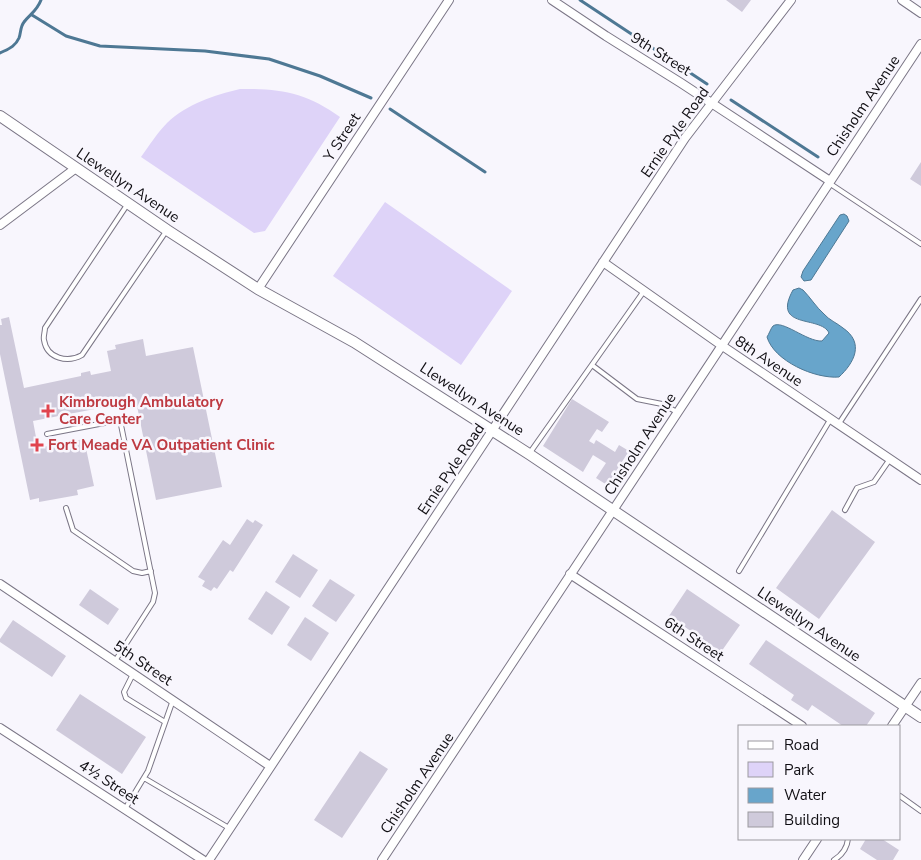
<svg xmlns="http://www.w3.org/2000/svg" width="921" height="860" font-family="'Nunito Sans',sans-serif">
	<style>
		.green { fill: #ded3f8 }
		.water { fill: #68a5cb; stroke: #4e7894 }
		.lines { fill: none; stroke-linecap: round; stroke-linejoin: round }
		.stream { stroke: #4e7894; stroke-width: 3 }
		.building { fill: #cfcadb }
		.service-casing { stroke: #7b7686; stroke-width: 6 }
		.minor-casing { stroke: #7b7686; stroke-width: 10 }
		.tertiary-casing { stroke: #7b7686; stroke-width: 12 }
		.service { stroke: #fff; stroke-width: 4 }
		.minor { stroke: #fff; stroke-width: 8 }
		.tertiary { stroke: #fff; stroke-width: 10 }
		.health-dot { fill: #e0444e; stroke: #f8f6fd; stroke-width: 2 }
		.labels { text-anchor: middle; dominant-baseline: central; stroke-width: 5; stroke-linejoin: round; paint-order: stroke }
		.street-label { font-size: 15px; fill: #100e13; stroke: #f8f6fd }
		.health-label { font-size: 15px; font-weight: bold; fill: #be3a42; stroke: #f8f6fd; text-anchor: start }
	</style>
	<rect width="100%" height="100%" fill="#f8f6fd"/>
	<!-- green -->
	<path class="green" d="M240 89C280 88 307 93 340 117L265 231 254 233 141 157C149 146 157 133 167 123 187 104 214 95 240 89Z
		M385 202 512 291 461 365 333 276Z"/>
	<!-- water -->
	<path class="water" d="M844 214 847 216 849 221 811 280 804 281 801 277 803 271 840 215Z
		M799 288 803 290C810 297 816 307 824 314 829 320 837 323 843 328 865 343 854 363 839 377 815 379 774 361 767 337 769 334 771 328 773 326 782 319 807 342 822 341L829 333C821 315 771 330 793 290Z"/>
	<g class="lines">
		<!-- stream -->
		<path class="stream" d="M580 0 707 84
			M32 15 66 36 100 46 205 51 269 59 320 76 371 98
			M0 53C8 49 15 47 19 38 21 33 20 27 24 22 30 14 37 11 41 0
			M731 100 818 157
			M390 109 485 172"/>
	</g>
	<!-- building -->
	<path class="building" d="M726 0H751L742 12Z
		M921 162V186L910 179Z
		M9 317 24 388 81 376V373L90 371 91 375 111 371 107 351 116 349 115 345 143 339 146 356 193 347 222 487 156 500 136 401 33 421 38 448 84 439 94 486 77 490 78 495 39 502V498L30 500 0 354V325H2L1 319Z
		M572 399 609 422 602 432 597 429 589 441 594 444 596 440 615 452 619 445 629 451 607 485 596 478 606 463 593 455 583 472 543 446Z
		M832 510 875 542 819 619 776 588Z
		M247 519 253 523 255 520 263 525 233 572 230 570 217 589 214 587 211 591 202 586 205 581 198 577 223 540 230 545Z
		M293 554 318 570 300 598 275 582Z
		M330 579 355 595 336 622 312 606Z
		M90 589 119 609 108 625 79 605Z
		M687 589 740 625 721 652 669 616Z
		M266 591 290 607 272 635 248 619Z
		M305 617 329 633 311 661 287 645Z
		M13 620 66 656 52 677 0 642V639Z
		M766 640 875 713 866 726H843L812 705 808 711 791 700 794 695 749 664Z
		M80 694 146 737 122 774 56 730Z
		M360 751 388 769 342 838 314 820Z
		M866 839H882L899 850 893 860H877L860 849Z"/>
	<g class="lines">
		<!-- service casing -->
		<g class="service-casing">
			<path id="service" d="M829 183 921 244
				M127 205 45 328C45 332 43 337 44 340 47 359 68 363 82 355L167 230
				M592 365 637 399 662 404 677 412
				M838 425 921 299
				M47 434 120 420 155 593 153 602 115 661
				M529 454 644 291
				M66 508 73 530 133 571 142 573 151 571
				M845 510 857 488 874 482 890 459
				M739 571 830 420
				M133 674 124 692 126 698 165 722
				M144 778 229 828
				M900 796 921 811
				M125 809 148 771 173 700
				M834 860C842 855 847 848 848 839"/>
		</g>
		<!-- minor casing -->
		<g class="minor-casing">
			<path id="minor" d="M552 0 606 36 681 83 830 181
				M902 0 921 13
				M0 225 76 168
				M603 262 721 345 921 480
				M258 289 449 0
				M570 574 802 726
				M0 584 270 766
				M892 726 921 683
				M0 728 203 860
				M209 860 685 138 791 0
				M382 860 921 44
				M803 860 817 839"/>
		</g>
		<!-- tertiary casing -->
		<g class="tertiary-casing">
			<path id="tertiary" d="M0 116 167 230 258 289 354 342 529 454 921 717"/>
		</g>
		<!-- service -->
		<use href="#service" class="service"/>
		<!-- minor -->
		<use href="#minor" class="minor"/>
		<!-- tertiary -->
		<use href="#tertiary" class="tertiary"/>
	</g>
	<!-- markers -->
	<g class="health-dot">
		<path d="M45.5 403.5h5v5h5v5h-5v5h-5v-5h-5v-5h5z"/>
		<path d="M34.5 437.5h5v5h5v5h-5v5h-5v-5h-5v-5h5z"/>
	</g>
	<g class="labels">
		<!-- street labels -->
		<g class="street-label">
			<text transform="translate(661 54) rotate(32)">9th Street</text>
			<text transform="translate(863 106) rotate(-56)">Chisholm Avenue</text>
			<text transform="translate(675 132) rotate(-55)">Ernie Pyle Road</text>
			<text transform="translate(342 137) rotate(-57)">Y Street</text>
			<text transform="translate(128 185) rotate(34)">Llewellyn Avenue</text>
			<text transform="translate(769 361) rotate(34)">8th Avenue</text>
			<text transform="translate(472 399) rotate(33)">Llewellyn Avenue</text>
			<text transform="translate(640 444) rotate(-57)">Chisholm Avenue</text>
			<text transform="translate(451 469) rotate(-56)">Ernie Pyle Road</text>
			<text transform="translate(809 624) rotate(34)">Llewellyn Avenue</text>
			<text transform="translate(694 639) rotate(33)">6th Street</text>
			<text transform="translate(143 663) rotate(34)">5th Street</text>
			<text transform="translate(109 782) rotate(33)">4½ Street</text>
			<text transform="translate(417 783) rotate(-56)">Chisholm Avenue</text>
		</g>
		<!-- health labels -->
		<g class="health-label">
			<text x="59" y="402">Kimbrough Ambulatory<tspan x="59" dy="17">Care Center</tspan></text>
			<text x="48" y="445">Fort Meade VA Outpatient Clinic</text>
		</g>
	</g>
	<!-- legend -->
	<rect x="738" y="725" width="162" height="115" fill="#f8f6fd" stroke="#9b999f"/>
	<rect x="748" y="741" width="25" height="8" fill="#ffffff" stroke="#9b999f"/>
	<text x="784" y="750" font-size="15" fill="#100e13">Road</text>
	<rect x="748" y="762" width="25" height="15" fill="#ded3f8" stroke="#9b999f"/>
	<text x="784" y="775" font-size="15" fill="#100e13">Park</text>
	<rect x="748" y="788" width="25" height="15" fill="#68a5cb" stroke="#9b999f"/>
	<text x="784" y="800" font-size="15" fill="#100e13">Water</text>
	<rect x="748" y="812" width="25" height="15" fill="#cfcadb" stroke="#9b999f"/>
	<text x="784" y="825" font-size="15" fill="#100e13">Building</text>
</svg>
